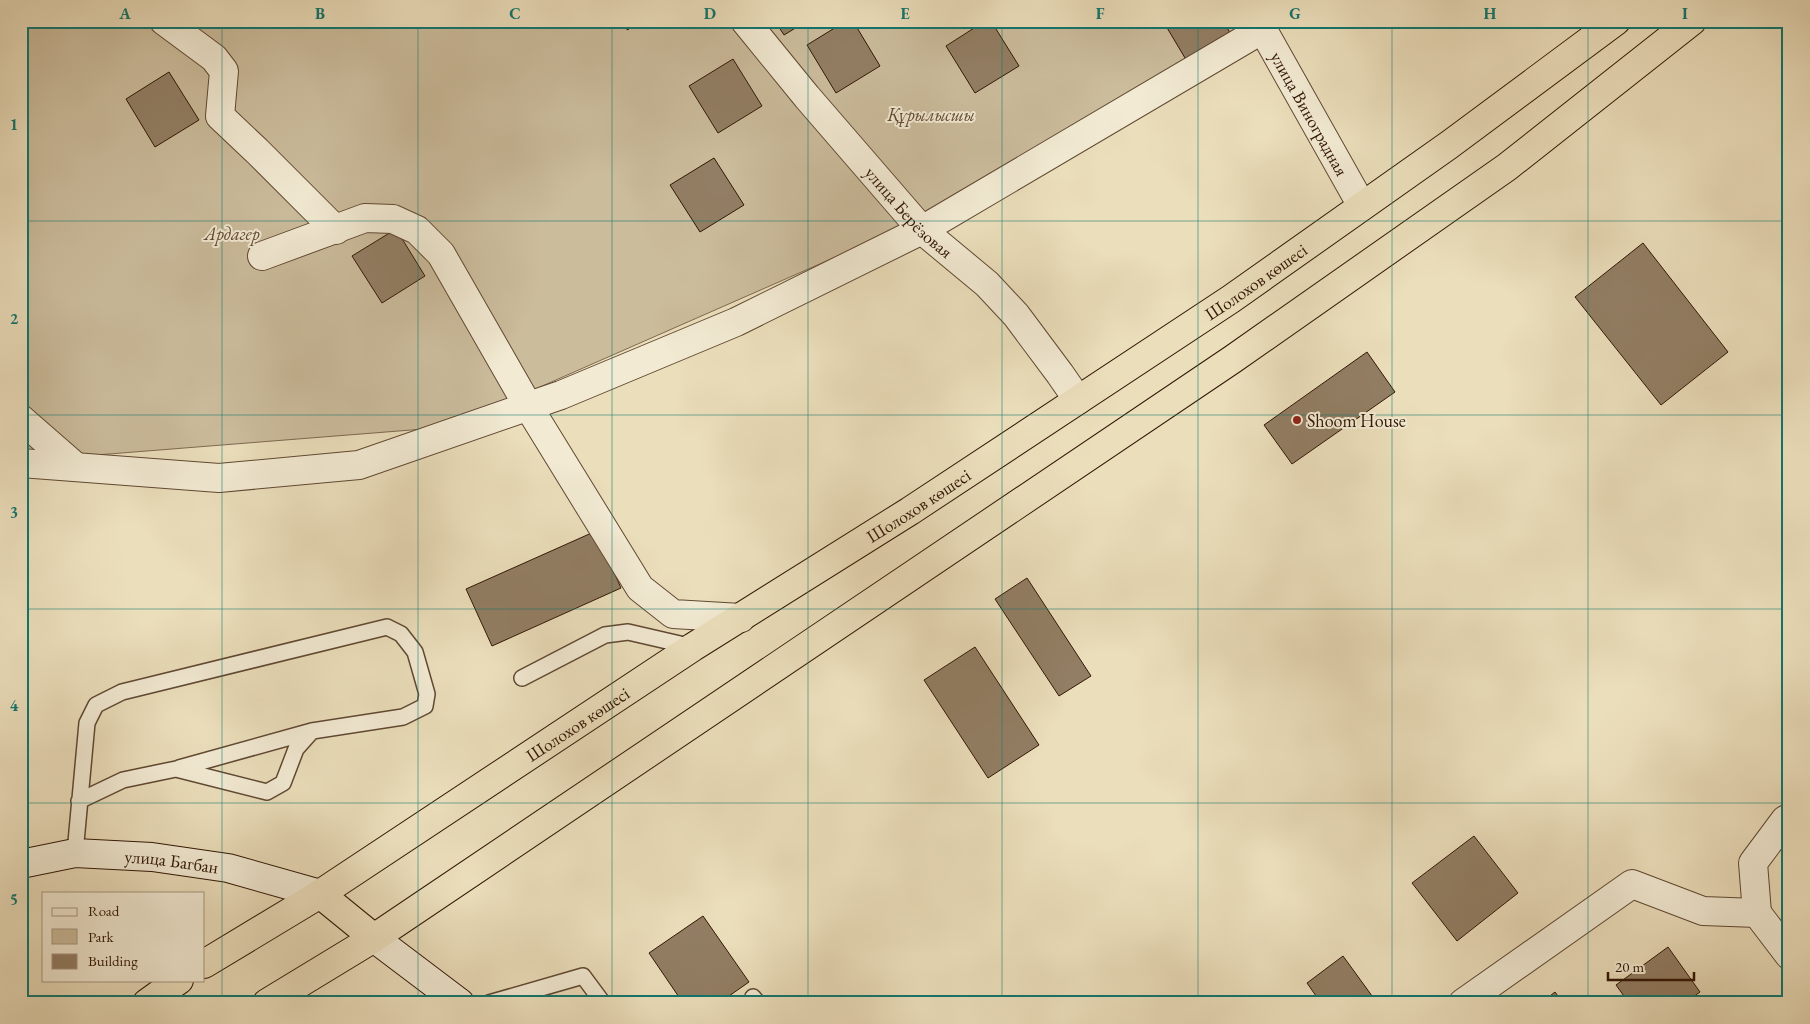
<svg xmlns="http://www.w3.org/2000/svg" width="1810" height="1024" font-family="'EB Garamond',serif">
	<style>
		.green { fill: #cbbc9c; stroke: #7e6950 }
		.building { fill: #927e64; stroke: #311605 }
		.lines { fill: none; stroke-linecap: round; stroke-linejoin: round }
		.lane-casing { stroke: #604832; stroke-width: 18 }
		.street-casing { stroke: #604832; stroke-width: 30 }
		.secondary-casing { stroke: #311605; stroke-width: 30 }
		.highway-casing { stroke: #311605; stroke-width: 30 }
		.lane { stroke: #f2ead3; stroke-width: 15 }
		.street { stroke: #f2ead3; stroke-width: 28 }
		.secondary { stroke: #f2ead3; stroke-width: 28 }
		.highway { stroke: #ebdebb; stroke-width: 28 }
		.grid { fill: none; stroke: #0f766e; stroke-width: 1; stroke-opacity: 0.55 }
		.poi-dot { fill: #8f2418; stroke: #f2ead3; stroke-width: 2 }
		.labels { text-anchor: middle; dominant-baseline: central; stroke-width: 4; stroke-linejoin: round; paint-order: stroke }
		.park-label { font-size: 18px; font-style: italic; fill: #5f4832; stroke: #f2ead3 }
		.street-label { font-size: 18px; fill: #311605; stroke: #f2ead3 }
		.poi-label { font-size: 18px; fill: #311605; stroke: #f2ead3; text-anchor: start }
		.neatline { fill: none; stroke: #0f766e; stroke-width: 2 }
		.grid-label { font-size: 16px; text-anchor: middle; font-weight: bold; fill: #0f766e }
	</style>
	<rect width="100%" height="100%" fill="#ebdebb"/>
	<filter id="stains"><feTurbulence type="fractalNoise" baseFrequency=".004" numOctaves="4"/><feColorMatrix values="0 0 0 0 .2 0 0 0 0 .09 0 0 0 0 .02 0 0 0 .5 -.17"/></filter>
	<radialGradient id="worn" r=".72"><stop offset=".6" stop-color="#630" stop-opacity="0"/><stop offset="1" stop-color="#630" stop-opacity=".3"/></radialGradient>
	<!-- green -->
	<path class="green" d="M21 21H1292L972 197 449 427 71 457 21 450Z"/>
	<!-- building -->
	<path class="building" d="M615 21H634L628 30Z
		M775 21H807L784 35Z
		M846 21H853L880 66 836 93 807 45Z
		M985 21H991L1019 66 975 93 946 46Z
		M1163 21H1223L1232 36 1188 63Z
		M733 59 762 106 718 133 689 86Z
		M169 72 199 120 155 147 126 99Z
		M714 158 744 205 700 232 670 185Z
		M396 229 425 276 382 303 352 256Z
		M1643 243 1728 352 1661 405 1575 297Z
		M1367 352 1395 392 1292 464 1264 425Z
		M596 531 621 588 492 646 466 589Z
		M1027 578 1091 676 1059 696 995 599Z
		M975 647 1039 745 988 778 924 680Z
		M1474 836 1518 893 1457 941 1412 883Z
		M703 916 749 982 719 1003H683L649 953Z
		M1668 947 1700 992 1685 1003H1629L1616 985Z
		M1343 956 1375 1000 1371 1003H1321L1307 983Z
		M1555 992 1563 1003H1541Z"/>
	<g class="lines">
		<!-- lane casing -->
		<g class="lane-casing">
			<path id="lane" d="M522 678 605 635 628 632 693 647
				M179 768 312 731
				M75 853 87 723 96 705 122 692 387 627 401 634 415 652 427 694 425 706 403 717 312 731 296 749 283 783 267 792 176 769 123 780 79 801
				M753 997 758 1003
				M489 1003 583 976 603 1003"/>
		</g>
		<!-- street casing -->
		<g class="street-casing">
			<g id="street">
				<path d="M164 21 214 58 224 71 220 116 257 151 336 230"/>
				<path id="s1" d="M745 21 807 97 922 230 987 284 1016 315 1060 374 1078 400"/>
				<path id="s2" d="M1258 21 1362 206"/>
				<path d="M262 256 365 218 393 219 417 230 441 254 528 406 640 588 673 614 741 618"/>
				<path d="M21 419 76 467"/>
				<path d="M21 463 219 478 359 465 561 395 736 322 922 230 1263 29"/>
				<path d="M1757 913 1753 863 1785 820 1789 818"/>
				<path d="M1757 913 1789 955"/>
				<path d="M1463 1003 1632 884 1703 911 1757 913"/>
			</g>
		</g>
		<!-- secondary casing -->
		<g class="secondary-casing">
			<g id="secondary">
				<path id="s3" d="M21 864 75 853 152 857 228 868 320 894"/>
				<path d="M374 938 460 1003"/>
			</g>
		</g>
		<!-- highway casing -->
		<g class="highway-casing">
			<g id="highway">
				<path d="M320 894 374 938"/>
				<path id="s4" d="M204 964 320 894 693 647 910 511 1231 299 1449 145 1616 21"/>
				<path d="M147 1003 179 980"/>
				<path d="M267 1003 374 938 1233 359 1507 167 1692 21"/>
			</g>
		</g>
		<!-- lane -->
		<use href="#lane" class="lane"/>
		<!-- street -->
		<use href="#street" class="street"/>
		<!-- secondary -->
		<use href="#secondary" class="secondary"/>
		<!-- highway -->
		<use href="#highway" class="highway"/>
	</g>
	<!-- grid -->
	<path class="grid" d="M222 21V1003M418 21V1003M612 21V1003M808 21V1003M1002 21V1003M1198 21V1003M1392 21V1003M1588 21V1003M21 221H1789M21 415H1789M21 609H1789M21 803H1789"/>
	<!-- markers -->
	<circle class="poi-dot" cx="1297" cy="420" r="5"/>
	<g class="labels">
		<!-- park labels -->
		<g class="park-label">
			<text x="931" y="114">Құрылысшы</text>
			<text x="232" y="233">Ардагер</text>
		</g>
		<!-- street labels -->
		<g class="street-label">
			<text stroke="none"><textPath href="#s2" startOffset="106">улица Виноградная</textPath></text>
			<text stroke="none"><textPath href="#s1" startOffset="252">улица Берёзовая</textPath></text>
			<text stroke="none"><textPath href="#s4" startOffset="1254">Шолохов көшесі</textPath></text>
			<text stroke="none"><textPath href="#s4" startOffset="849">Шолохов көшесі</textPath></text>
			<text stroke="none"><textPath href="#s4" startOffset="444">Шолохов көшесі</textPath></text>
			<text stroke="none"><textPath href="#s3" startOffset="152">улица Багбан</textPath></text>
		</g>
		<!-- poi labels -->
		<g class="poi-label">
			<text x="1307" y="420">Shoom House</text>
		</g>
	</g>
	<!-- margin -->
	<rect width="1810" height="1024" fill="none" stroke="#ebdebb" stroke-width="55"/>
	<!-- legend -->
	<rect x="42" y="892" width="162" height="90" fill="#f2ead3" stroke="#a59581"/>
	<rect x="52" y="908" width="25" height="8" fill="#f2ead3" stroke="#a59581"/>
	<text x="88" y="916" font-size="15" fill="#311605">Road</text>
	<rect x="52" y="929" width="25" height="15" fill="#cbbc9c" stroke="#a59581"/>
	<text x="88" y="942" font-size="15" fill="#311605">Park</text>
	<rect x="52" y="954" width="25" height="15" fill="#927e64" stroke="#a59581"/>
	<text x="88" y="966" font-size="15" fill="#311605">Building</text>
	<!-- scale -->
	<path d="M1608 972v8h86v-8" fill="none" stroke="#311605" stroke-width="2.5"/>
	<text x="1615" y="972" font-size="15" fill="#311605" stroke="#f2ead3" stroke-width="4" paint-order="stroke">20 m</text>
	<rect x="28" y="28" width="1754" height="968" class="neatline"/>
	<g class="grid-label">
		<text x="125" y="19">A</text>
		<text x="320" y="19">B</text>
		<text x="515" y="19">C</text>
		<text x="710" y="19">D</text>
		<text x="905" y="19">E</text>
		<text x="1100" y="19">F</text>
		<text x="1295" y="19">G</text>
		<text x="1490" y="19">H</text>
		<text x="1685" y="19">I</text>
		<text x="14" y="130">1</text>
		<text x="14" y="324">2</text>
		<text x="14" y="518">3</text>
		<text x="14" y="711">4</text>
		<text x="14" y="905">5</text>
	</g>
	<rect width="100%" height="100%" filter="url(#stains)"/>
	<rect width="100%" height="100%" fill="url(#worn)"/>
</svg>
